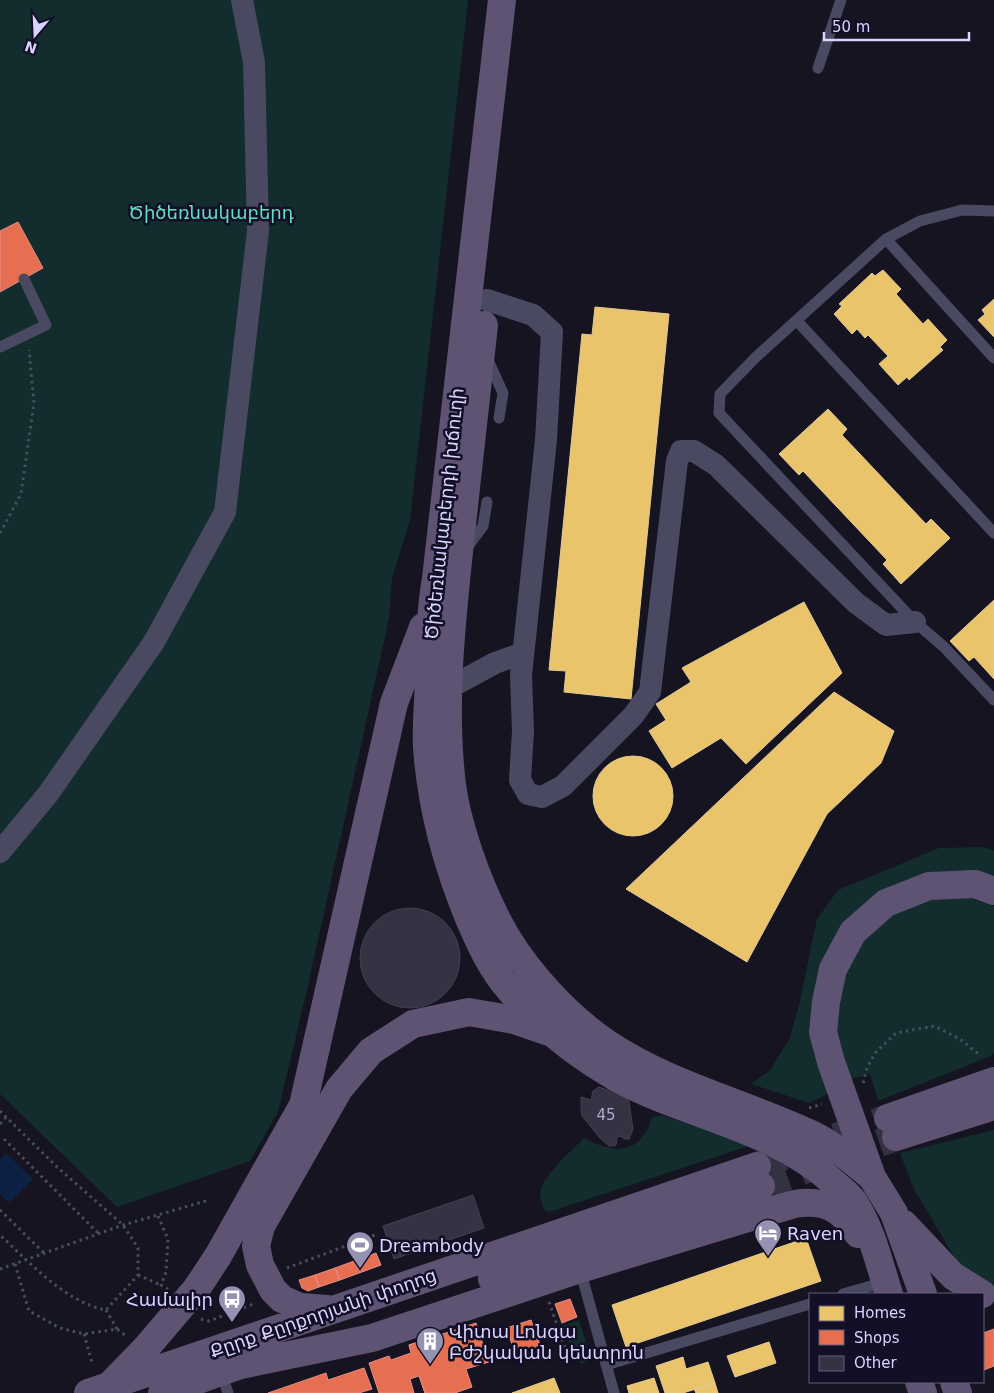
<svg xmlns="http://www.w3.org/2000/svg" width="994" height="1393" font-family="'DejaVu Sans','Noto Sans Armenian',sans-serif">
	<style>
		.green { fill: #132c2d }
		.water { fill: #0d2144 }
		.homes { fill: #e9c46a; stroke: #e4c997 }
		.shops { fill: #e76f51; stroke: #e38d85 }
		.building { fill: #343243; stroke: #433f54 }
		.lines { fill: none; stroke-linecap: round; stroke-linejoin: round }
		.primary-tunnel { stroke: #333142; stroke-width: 28; stroke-dasharray: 28 14; stroke-linecap: butt }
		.path { stroke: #44505f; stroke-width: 3; stroke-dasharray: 2.5 4; stroke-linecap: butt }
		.lane { stroke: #4a4962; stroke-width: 11 }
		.street { stroke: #4a4962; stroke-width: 22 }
		.primary { stroke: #5e5373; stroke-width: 28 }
		.labels { text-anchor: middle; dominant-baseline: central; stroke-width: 5; stroke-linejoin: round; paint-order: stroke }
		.number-label { font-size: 15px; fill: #b0acd0 }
		.park-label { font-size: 18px; fill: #5fe0c0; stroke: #130f26 }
		.street-label { font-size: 18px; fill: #d9d4ff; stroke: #130f26 }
		.poi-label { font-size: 18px; fill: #d9d4ff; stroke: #130f26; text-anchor: start }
	</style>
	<rect width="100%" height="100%" fill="#161421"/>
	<!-- green -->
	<path class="green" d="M0 0H468L410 520 392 578 389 619 306 994 278 1112 250 1161 117 1207 0 1094Z
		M985 847 994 851V878L929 874 905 881 876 897 815 996 809 1025 815 1056 830 1093 809 1103 751 1084 770 1070 790 1038 799 1005 817 919 838 890 939 848Z
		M967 897 994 906V1053L989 1057 878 1101 870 1074 851 1079 836 1037 835 1002 848 960 871 928 904 907 937 898Z
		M661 1115 732 1138 746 1145V1147L549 1212 544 1210C543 1205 540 1199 540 1194 541 1176 572 1151 584 1138 615 1155 642 1154 652 1117Z
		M994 1130V1293L963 1272 913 1187 900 1153Z
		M579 1320 592 1360 581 1364 560 1327Z"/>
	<!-- water -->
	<path class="water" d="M6 1153 33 1179 9 1203 0 1194V1160Z"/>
	<!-- homes -->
	<path class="homes" d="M883 270 901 289 896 294 923 324 928 319 947 340 940 347 943 350 909 380 907 377 898 385 879 364 888 356 868 335 865 338 857 329 852 334 834 314 842 306 839 304 872 273 875 276Z
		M994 299V337L978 320 985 314 982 310Z
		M595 307 669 314 631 699 564 692 566 671 549 670 582 334 592 335Z
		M828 409 847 429 842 435 926 524 931 519 950 538 901 584 883 564 887 560 803 471 799 475 779 454Z
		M994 600V679L974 657 969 661 950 641Z
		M804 602 842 673 746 764 721 738 672 768 649 731 666 720 656 704 691 682 682 668Z
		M834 692 894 731 881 763 827 814 747 962 626 889Z
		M593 796a40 40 0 1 1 80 0a40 40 0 1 1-80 0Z
		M806 1238 821 1281 626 1347 612 1305Z
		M435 1337 454 1393H425L409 1345Z
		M769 1342 776 1363 735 1377 727 1356Z
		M683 1357 686 1369 708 1362 715 1383 683 1393H665L656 1366Z
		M554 1378 560 1393H512Z
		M654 1378 659 1393H629L627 1386Z
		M715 1383 718 1393H696L694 1389Z"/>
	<!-- shops -->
	<path class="shops" d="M18 222 43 268 0 292V231Z
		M376 1253 381 1265 340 1280 335 1268Z
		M335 1268 340 1280 319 1287 315 1275Z
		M315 1275 319 1287 308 1291 302 1288 299 1280Z
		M570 1299 577 1317 562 1323 555 1304Z
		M531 1320 541 1347 516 1355 506 1328Z
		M476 1323 489 1362 466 1369 472 1387 455 1393H425L419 1376 410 1379 414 1393H379L369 1363 389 1356 391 1360 411 1353 409 1345Z
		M994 1329V1366L984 1370 983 1365V1333Z
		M364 1368 372 1389 359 1393H268L326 1373 328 1380Z"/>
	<!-- building -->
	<path class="building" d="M360 958a50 50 0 1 1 100 0a50 50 0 1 1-100 0Z
		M611 1083 626 1092 629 1102 633 1129 629 1139H624L621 1136 617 1137 616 1145 612 1146H609L600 1138 582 1116 581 1110V1097L591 1100 593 1091 599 1087 607 1090Z
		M473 1195 484 1228 394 1259 383 1226Z"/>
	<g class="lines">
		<!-- primary-tunnel -->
		<path class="primary-tunnel" d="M757 1166 888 1118
			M761 1186 896 1137"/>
		<!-- path -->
		<path class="path" d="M0 533 21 494 34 403 29 350
			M863 1083 867 1068 875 1053 896 1033 934 1026 960 1039 981 1056
			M809 1108 822 1104
			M0 1111 57 1167 123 1225 138 1248V1275L106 1310C65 1302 29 1262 0 1235
			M0 1124 6 1117
			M4 1139 99 1234
			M0 1210 45 1254
			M158 1216 168 1239 166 1272 161 1285 168 1289
			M15 1264 29 1311 60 1328 84 1334 117 1329 126 1336
			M287 1268 375 1235
			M0 1269 123 1225 206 1201
			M138 1275 161 1285
			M549 1302 566 1351 589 1359
			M106 1310 117 1329
			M201 1319 209 1321 256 1303
			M84 1334 92 1363"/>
		<!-- lane -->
		<path class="lane" d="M818 68 841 0
			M994 211 962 210 920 221 886 239 756 357 720 394 719 413 915 622 944 647 994 700
			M886 239 994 358
			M797 321 994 533
			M0 347 46 325 24 279
			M487 358 503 393 499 418
			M466 549 483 526 487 502
			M580 1269 614 1393
			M843 1294 885 1282
			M606 1365 810 1304
			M221 1372 228 1393"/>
		<!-- street -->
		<path class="street" d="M487 300 533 315 552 332 546 440 521 675 523 731 520 780 528 794 542 797 563 786 633 716 650 692 677 461 681 451H694L716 465 856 603 886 625 915 622
			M458 683 495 663 523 653
			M0 852 48 794 154 642 225 512 258 231 254 62 242 0"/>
		<!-- primary -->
		<path class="primary" d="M502 0 436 578C430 613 430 647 429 682 428 703 426 726 427 747 431 806 446 862 468 916 479 942 491 969 510 990 540 1026 578 1056 619 1079 689 1117 773 1127 834 1183 841 1189 849 1195 854 1202 872 1230 879 1263 889 1294
			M484 325C476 394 469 464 461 533 452 617 442 702 452 785 455 808 462 832 469 853 479 882 491 910 506 936 530 976 568 1016 605 1042 668 1085 743 1102 811 1134 834 1145 853 1161 872 1177
			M888 1118 994 1081
			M896 1137 994 1106
			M904 1224 953 1276 982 1294
			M492 1279 761 1186
			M923 1294 894 1213 872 1177 831 1062 823 1032 826 1002 833 969 853 932 886 903 929 886 975 884 994 891
			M327 1309 300 1307 282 1299 273 1290 260 1265 256 1246 261 1226 339 1089 371 1051 413 1024 469 1012 514 1020 549 1032
			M241 1365 372 1338 580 1269 794 1204C824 1199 842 1208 858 1234
			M919 1382 923 1393
			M954 1382 958 1393
			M110 1385 146 1348 197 1288 218 1256 303 1105 394 703 423 627
			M88 1393 757 1166
			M162 1393 257 1359"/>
	</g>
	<!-- icons -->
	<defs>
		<g id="hotel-pin" transform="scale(1.4375)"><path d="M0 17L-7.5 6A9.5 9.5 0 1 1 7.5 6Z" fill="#9591b1" stroke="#130f26"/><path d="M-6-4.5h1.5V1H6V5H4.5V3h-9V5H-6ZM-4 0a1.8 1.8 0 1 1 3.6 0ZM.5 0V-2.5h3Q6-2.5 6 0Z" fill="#fff"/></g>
		<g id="stadium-pin" transform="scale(1.4375)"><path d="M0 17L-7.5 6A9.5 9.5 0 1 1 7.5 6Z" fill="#9591b1" stroke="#130f26"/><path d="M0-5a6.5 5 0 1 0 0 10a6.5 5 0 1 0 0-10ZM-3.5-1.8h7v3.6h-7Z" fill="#fff"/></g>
		<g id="bus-pin" transform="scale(1.4375)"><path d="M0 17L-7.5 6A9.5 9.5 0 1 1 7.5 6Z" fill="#9591b1" stroke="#130f26"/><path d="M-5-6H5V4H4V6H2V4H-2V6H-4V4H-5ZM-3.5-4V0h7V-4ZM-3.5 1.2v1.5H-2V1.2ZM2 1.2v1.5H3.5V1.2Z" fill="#fff"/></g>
		<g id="building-pin" transform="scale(1.4375)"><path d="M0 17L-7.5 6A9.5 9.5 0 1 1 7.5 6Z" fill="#9591b1" stroke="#130f26"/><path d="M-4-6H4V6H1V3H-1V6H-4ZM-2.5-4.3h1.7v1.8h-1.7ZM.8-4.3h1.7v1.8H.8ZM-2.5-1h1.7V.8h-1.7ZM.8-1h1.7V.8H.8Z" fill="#fff"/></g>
	</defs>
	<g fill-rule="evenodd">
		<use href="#hotel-pin" x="768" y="1233"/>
		<use href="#stadium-pin" x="360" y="1245"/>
		<use href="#bus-pin" x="232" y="1299"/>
		<use href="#building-pin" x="430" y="1341"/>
	</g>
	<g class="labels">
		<!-- number labels -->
		<g class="number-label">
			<text x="606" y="1115">45</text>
		</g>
		<!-- park labels -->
		<g class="park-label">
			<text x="211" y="212">Ծիծեռնակաբերդ</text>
		</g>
		<!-- street labels -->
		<g class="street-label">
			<text transform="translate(444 514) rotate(-84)">Ծիծեռնակաբերդի խճուղի</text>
			<text transform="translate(323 1313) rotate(-19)">Քըրք Քըրքորյանի փողոց</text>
		</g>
		<!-- poi labels -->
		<g class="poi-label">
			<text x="787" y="1233">Raven</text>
			<text x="379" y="1245">Dreambody</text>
			<text x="213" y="1299" text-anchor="end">Համալիր</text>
			<text x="449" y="1331">Վիտա Լոնգա<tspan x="449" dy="21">Բժշկական կենտրոն</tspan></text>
		</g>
	</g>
	<!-- legend -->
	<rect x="809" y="1293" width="175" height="90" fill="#130f26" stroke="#625e7d"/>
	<rect x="819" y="1306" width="25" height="15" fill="#e9c46a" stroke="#625e7d"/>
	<text x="854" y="1318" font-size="15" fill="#d9d4ff">Homes</text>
	<rect x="819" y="1330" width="25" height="15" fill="#e76f51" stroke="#625e7d"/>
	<text x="854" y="1343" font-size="15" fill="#d9d4ff">Shops</text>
	<rect x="819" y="1356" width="25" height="15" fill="#343243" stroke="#625e7d"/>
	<text x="854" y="1368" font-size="15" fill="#d9d4ff">Other</text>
	<!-- north arrow -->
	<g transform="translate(35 35) rotate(199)" stroke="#130f26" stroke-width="4" paint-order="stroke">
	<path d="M0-4L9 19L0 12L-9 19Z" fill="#d9d4ff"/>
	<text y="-8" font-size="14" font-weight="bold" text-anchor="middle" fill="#d9d4ff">N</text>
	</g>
	<!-- scale -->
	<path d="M824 32v8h145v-8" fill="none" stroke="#d9d4ff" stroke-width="2.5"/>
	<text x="832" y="32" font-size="15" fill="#d9d4ff" stroke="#130f26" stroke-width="4" paint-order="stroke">50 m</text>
</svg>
